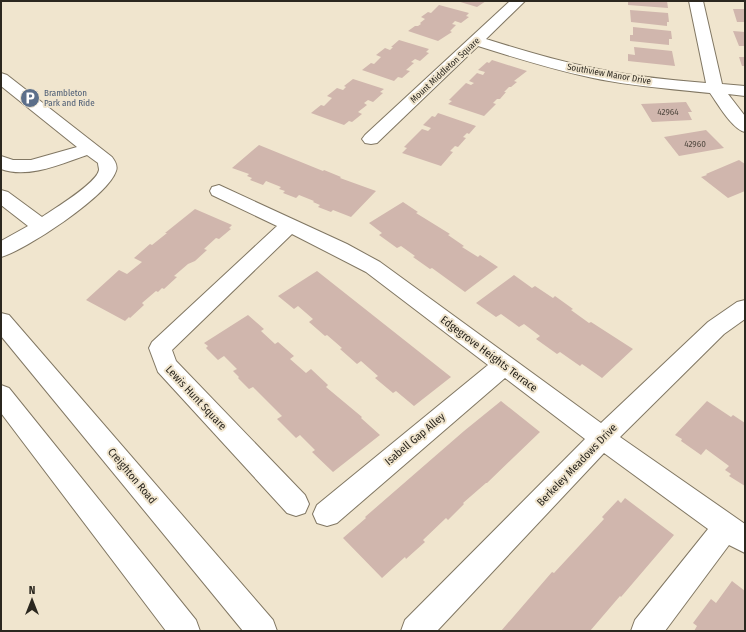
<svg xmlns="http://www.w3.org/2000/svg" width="746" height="632" font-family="'Fira Sans Condensed',sans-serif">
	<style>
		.building { fill: #d0b6ad }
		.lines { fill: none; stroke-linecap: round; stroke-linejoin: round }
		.minor-casing { stroke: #817763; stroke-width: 2 }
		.minor { fill: #fff; fill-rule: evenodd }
		.labels { text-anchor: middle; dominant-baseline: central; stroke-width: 4; stroke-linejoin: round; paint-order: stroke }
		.far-street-label { font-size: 9px; fill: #2b271f; stroke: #f0e5ce }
		.far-service-label { font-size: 9px; fill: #4e5e75; stroke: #f0e5ce; text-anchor: start }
		.number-label { font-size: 9px; fill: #544b42 }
		.street-label { font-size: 11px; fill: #2b271f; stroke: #f0e5ce }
	</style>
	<rect width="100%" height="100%" fill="#f0e5ce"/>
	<!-- building -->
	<path class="building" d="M457 1H486L477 7Z
		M628 1H667L668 8 628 5Z
		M439 5 469 13 466 16 469 17 461 23 455 21 452 24 456 25 450 31 452 32 438 41 408 31 415 26H418L421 24 420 23 425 19 421 17 428 12 431 13Z
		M733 9H745V22H737Z
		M630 10 668 13 669 22H667V26L631 22Z
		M633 27 671 31 672 39H669V45L630 41V35H633Z
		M733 31 745 32V46H739Z
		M399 40 429 49 426 52 429 53 420 61 415 59 411 62 414 63 406 70 410 71 402 78 398 77 394 81 362 70 371 63 374 64 381 57 376 55 385 48 390 50 393 47H391Z
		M634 47 672 51 675 66 628 61V54L635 55Z
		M739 57H745V66H742Z
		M492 60 527 71 514 81 517 82 511 87H509L504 92H506L500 99H497L493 103 496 104 484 116 448 104 452 101 449 100 466 83 471 85 474 83 469 81 477 73 483 75 485 72 478 70 487 62 489 63Z
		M353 79 384 89 380 92 383 93 373 102 368 100 364 103 367 105 358 112 362 114 352 122 349 121 344 125 311 113 321 105 324 106 332 98 327 96 337 88 343 90 346 87 344 86Z
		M686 102 692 112H688L692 120 652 122 641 104Z
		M438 113 476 126 469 134 467 133 463 137 466 138 458 147 455 146 450 151 453 152 441 166 402 153 407 148 404 147 422 129 428 131 431 128 423 125 432 116 435 117Z
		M706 130 724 148 679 156 664 137Z
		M259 145 323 171 324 170 341 177 340 178 376 191 351 217 333 210 331 212 318 207 320 205 313 202 314 201 299 195 296 198 283 193 285 191 279 189 281 187 266 181 263 185 250 180 252 178 247 176 249 174 232 168Z
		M739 160 745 164V191L728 198 701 177 707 175 706 174Z
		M403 202 418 212 416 213 450 234 448 235 464 246 462 247 478 257 480 255 498 267 465 292 432 268 430 269 413 257 415 256 401 246 397 248 379 235 382 233 369 223Z
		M195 209 232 225 229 228 231 229 219 239 216 238 204 249 207 250 195 261 188 264 174 276 177 277 164 289 162 288 158 292 156 291 142 303 144 305 130 318 129 317 125 321 86 300 119 270 127 274 142 262 134 258 150 244 152 245 167 233H165Z
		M317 271 451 377 414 406 396 391 393 393 375 378 378 376 361 361 357 364 340 349 342 348 327 335 325 336 309 322 313 319 298 306 294 309 278 296Z
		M514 275 532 288 535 286 553 298 555 296 573 309 571 310 589 323 591 322 633 349 602 378 582 364 580 366 560 352 557 354 536 339 540 336 524 324 519 327 501 314 496 317 476 303Z
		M248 315 264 329 261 331 275 344 278 342 294 356 290 359 306 373 311 369 328 385 326 387 362 417 361 418 380 435 333 472 312 452 315 450 300 435 296 438 277 419 282 416 253 387 249 389 238 378 239 377 233 371 237 369 224 356 218 360 206 348 208 346 204 343Z
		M501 401 540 432 487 483H486L463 503 464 504 448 520 446 518 423 540 425 542 406 559 405 557 382 578 343 538 366 518 365 517 464 431Z
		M707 401 731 417 733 415 745 423V486L729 476 731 474 725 470 729 466 706 449 701 455 681 441 682 439 675 435Z
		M625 498 674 535 621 597 620 596 590 631H501L552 572 554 573 604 519 602 517 618 500 621 503Z
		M732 581 745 591V631H694L697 626 693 623 711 599 716 603Z"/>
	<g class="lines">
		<!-- minor casing -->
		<g class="minor-casing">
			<path id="minor" d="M510 1H525L486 39C521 50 557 61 593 68 630 76 668 80 706 83L689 1H703L722 84 745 86V96L728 94 745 116V132C732 129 718 104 710 93 671 89 631 86 593 78 554 70 516 58 478 46L377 143 371 144 365 143 362 139 365 135Z
				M1 73 7 75 112 157C115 161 118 166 116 171 108 196 26 250 1 257V241L28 226 1 205V190L8 192 42 217C54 209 97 183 99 170 99 168 98 165 98 163L87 155C61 164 28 179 1 169V156L13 160H31L77 147 1 86Z
				M219 185 347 244 380 262 601 423 708 322 737 302 745 300V319L724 334 620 437 745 524V553L729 545 665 631H631L635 620 708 529 604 453 437 631H401L405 620 585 439 505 378 337 523 327 526 317 523 313 514 317 505 488 365 366 272 292 234 172 350 176 361 305 495 309 504 305 513 296 516 287 513 158 372 149 348 152 342 277 226 212 195 210 191 212 187Z
				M1 313 9 315 273 620 277 631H243L1 336Z
				M1 385 9 388 196 620 200 631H166L1 413Z"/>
		</g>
		<!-- minor -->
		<use href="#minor" class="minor"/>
	</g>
	<!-- icons -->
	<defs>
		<g id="parking-disc" transform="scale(1)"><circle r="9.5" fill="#5c6f8a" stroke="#f0e5ce"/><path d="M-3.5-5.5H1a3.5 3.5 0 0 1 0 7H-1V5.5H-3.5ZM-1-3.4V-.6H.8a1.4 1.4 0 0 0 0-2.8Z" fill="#fff"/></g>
	</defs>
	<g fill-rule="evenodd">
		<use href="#parking-disc" x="30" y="98"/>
	</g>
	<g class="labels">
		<!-- far-street labels -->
		<g class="far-street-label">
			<text transform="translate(445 70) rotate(-43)">Mount Middleton Square</text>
			<text transform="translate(609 74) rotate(10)">Southview Manor Drive</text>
		</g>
		<!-- far-service labels -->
		<g class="far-service-label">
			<text x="44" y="93">Brambleton<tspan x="44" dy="10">Park and Ride</tspan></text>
		</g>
		<!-- number labels -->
		<g class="number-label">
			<text x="668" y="112">42964</text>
			<text x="695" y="144">42960</text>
		</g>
		<!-- street labels -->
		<g class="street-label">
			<text transform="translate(489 354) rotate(37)">Edgegrove Heights Terrace</text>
			<text transform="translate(196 398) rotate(47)">Lewis Hunt Square</text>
			<text transform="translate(415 439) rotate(-40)">Isabell Gap Alley</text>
			<text transform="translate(577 465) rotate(-46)">Berkeley Meadows Drive</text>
			<text transform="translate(132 476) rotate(50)">Creighton Road</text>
		</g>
	</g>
	<!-- border -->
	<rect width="746" height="632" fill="none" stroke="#2b271f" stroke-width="4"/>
	<!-- north arrow -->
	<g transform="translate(32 600)" stroke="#f0e5ce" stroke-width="3" paint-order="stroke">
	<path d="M0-3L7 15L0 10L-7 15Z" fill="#2b271f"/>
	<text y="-6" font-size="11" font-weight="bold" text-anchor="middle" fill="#2b271f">N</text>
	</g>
</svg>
